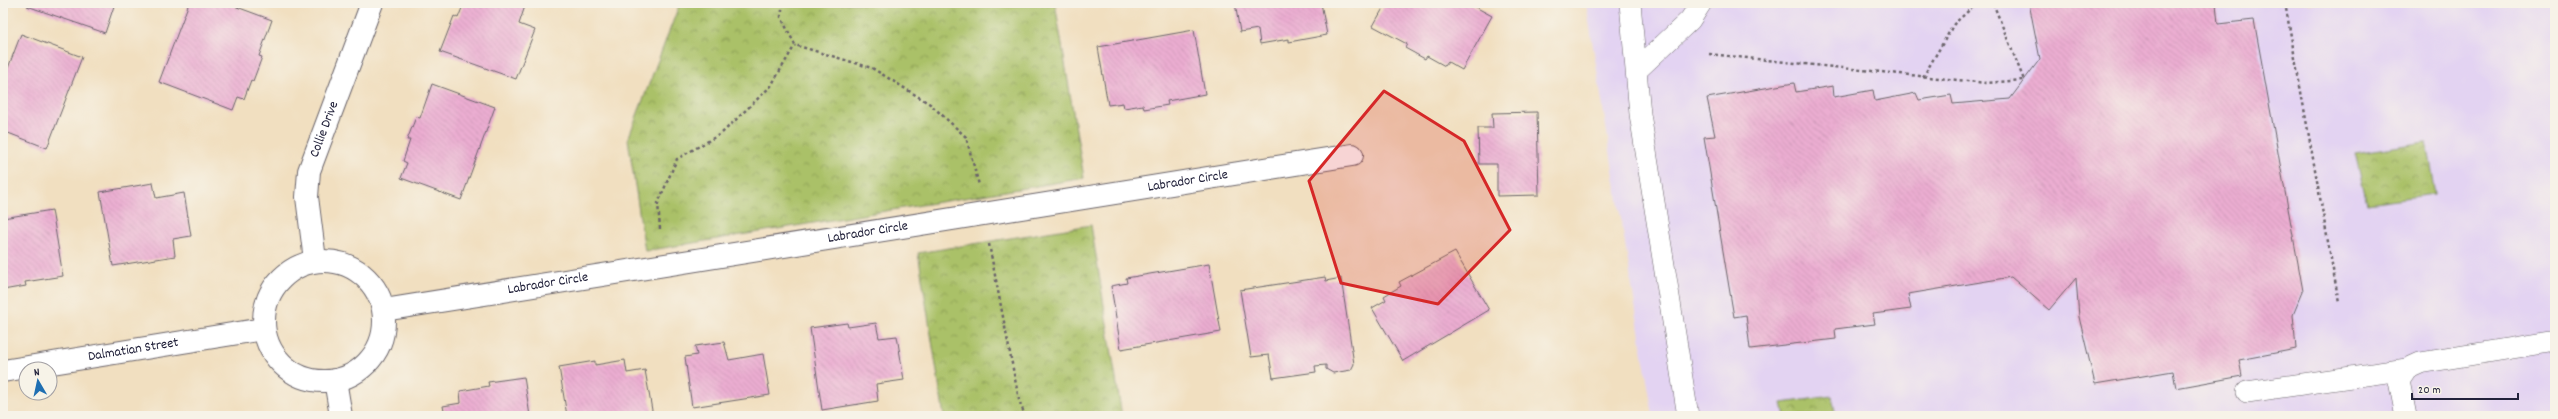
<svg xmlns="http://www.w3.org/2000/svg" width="2558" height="419" font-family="Dekko,sans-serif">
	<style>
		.built { fill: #e3d3f2 }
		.park { fill: url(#park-crowns); stroke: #667251 }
		.building { fill: url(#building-back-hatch) }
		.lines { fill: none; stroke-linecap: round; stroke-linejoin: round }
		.service-casing { stroke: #6a646a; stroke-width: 22 }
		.minor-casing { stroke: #6a646a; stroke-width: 24 }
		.path { stroke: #6a646a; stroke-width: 2.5; stroke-dasharray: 3 3; stroke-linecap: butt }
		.service { stroke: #fff; stroke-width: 21 }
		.minor { stroke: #fff; stroke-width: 22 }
		.marked { fill: #d62828; fill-opacity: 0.2; stroke: #d62828; stroke-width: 3; stroke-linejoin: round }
		.labels { text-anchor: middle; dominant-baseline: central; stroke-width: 3; stroke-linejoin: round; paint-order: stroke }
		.street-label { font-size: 14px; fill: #22223b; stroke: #f7f3e8 }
	</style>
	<defs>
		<pattern id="park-crowns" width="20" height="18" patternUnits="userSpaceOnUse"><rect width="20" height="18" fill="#aac167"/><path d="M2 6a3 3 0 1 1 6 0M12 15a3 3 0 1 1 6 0" fill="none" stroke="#8a9c56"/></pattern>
		<pattern id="building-back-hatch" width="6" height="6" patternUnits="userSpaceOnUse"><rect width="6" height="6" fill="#ebadd1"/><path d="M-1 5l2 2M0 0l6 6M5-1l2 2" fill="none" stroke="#c995b4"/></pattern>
	</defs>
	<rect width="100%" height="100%" fill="#f7f3e8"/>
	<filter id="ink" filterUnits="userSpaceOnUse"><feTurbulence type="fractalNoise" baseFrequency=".025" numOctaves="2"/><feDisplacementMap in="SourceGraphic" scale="8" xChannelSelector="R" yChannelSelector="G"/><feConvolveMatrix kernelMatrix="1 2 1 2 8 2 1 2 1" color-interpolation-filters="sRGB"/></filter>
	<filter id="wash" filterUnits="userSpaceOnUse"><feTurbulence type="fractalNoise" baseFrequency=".012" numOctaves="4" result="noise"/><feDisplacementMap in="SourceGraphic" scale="16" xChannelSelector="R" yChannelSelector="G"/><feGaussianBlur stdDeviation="0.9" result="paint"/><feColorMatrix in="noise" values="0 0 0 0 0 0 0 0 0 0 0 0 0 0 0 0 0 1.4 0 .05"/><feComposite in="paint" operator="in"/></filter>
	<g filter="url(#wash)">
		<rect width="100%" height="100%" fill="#f1dfc0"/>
		<!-- built -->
		<path class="built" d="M1586 3H2555V416H1653Z"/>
		<!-- park -->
		<path class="park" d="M680 3H1055L1084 178 645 251 628 139Z
			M2426 142 2435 195 2367 204 2355 153Z
			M1091 225 1122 416H944L918 253Z
			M1832 396 1836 416H1785L1782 403Z"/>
		<g id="blocks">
			<!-- building -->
			<path class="building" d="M29 3H115L105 33 27 6Z
				M189 3H226L272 20 259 56 262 57 253 81 251 80 244 99 238 97 233 110 159 82Z
				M464 3H526L519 24 535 30 516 79 440 52 454 16 458 18Z
				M1235 3H1321L1327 35 1289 42V39L1260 44 1258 29 1240 32Z
				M1386 3H1468L1492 16 1462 70 1448 62 1445 66 1427 56 1425 59 1405 48 1407 44 1373 26Z
				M2029 3H2216L2218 24 2254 20 2303 291 2293 315 2296 349 2239 360 2242 376 2176 388 2173 371 2095 384 2079 317 2076 278 2049 310 2011 277 1908 294 1911 309 1873 314 1875 324 1835 329 1836 339 1750 349 1746 315 1734 317 1704 137 1715 136 1707 98 1794 83 1796 92 1833 86 1834 97 1873 90 1875 101 1916 93 1919 100 1951 95 1953 104 2010 99 2040 59Z
				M1194 30 1205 94 1167 101 1168 105 1144 109 1143 105 1124 108 1123 103 1108 105 1098 47Z
				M21 34 82 57 47 148 3 131V70L4 66 8 68Z
				M432 84 495 107 461 200 401 178 407 163 403 161 410 140H407L416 117 420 118Z
				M1537 112 1539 195 1497 196V164H1479L1478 128H1493L1492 113Z
				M153 183 156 198 184 193 191 236 173 239 175 256 113 266 100 192Z
				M52 210 63 276 25 282 26 286 3 290V218Z
				M1455 252 1489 310 1403 361 1372 308 1386 300 1384 296 1401 286 1399 282Z
				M1209 264 1221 332 1121 349 1111 286 1127 283 1126 278Z
				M1325 277 1326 281 1341 278 1354 364 1351 370 1333 373 1326 369V365L1315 366 1316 372 1273 378 1269 355 1251 357 1240 290Z
				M847 323 848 327 876 323 879 338 897 336 904 380 876 384 878 401 822 410 810 328Z
				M724 342 729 360 763 354 770 395 692 407 685 357 697 355 695 346Z
				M625 360 627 373 645 370 653 416H567L559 367 595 361V365Z
				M524 377 530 416H445L443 406 461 403 460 391 489 386 488 382Z"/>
		</g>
	</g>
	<g filter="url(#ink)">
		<use href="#blocks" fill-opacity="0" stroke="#6a646a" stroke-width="1"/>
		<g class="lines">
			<!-- service casing -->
			<g class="service-casing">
				<path id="service" d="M1630 3 1640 114 1688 416
					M1638 69 1690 20 1701 3
					M2247 392 2407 369
					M2406 416 2399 381 2407 369 2420 363 2555 341"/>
			</g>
			<!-- minor casing -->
			<g class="minor-casing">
				<g id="minor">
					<path id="s1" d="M315 260 307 197 309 171 372 3"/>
					<circle cx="324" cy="321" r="60"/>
					<path id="s2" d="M384 310 1352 155"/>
					<path id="s3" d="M3 371 263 329"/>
					<path d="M335 380 341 416"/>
				</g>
			</g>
			<!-- path -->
			<path class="path" d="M783 3 781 17 795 45 872 68 930 104 966 137 979 185
				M2285 3 2339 303
				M1709 54 1986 83 2024 80 1993 3
				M1923 77 1954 24 1977 3
				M660 229 658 203 677 159 722 133 771 86 795 45
				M989 244 1019 400 1025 416"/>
			<!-- service -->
			<use href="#service" class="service"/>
			<!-- minor -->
			<use href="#minor" class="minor"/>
		</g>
	</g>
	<!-- marked area -->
	<path class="marked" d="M1384 91 1464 141 1510 230 1438 304 1341 283 1309 181Z"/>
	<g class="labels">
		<!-- street labels -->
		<g class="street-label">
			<text stroke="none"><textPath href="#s1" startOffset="134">Collie Drive</textPath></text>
			<text stroke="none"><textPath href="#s2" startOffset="814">Labrador Circle</textPath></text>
			<text stroke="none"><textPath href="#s2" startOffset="490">Labrador Circle</textPath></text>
			<text stroke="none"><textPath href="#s2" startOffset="166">Labrador Circle</textPath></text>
			<text stroke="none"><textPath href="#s3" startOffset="132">Dalmatian Street</textPath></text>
		</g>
	</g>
	<!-- margin -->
	<rect width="2558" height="419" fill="none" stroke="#f7f3e8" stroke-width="16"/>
	<!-- north arrow -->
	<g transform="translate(38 381) rotate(351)"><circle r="19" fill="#f7f3e8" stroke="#a29fa3"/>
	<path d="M0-3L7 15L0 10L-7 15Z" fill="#1f6fb2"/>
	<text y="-6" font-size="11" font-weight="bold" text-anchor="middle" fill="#22223b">N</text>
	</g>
	<!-- scale -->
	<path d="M2412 393v6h106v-6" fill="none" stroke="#22223b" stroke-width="2"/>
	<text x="2418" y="393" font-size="12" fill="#22223b" stroke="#f7f3e8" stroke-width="3" paint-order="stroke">20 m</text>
</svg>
